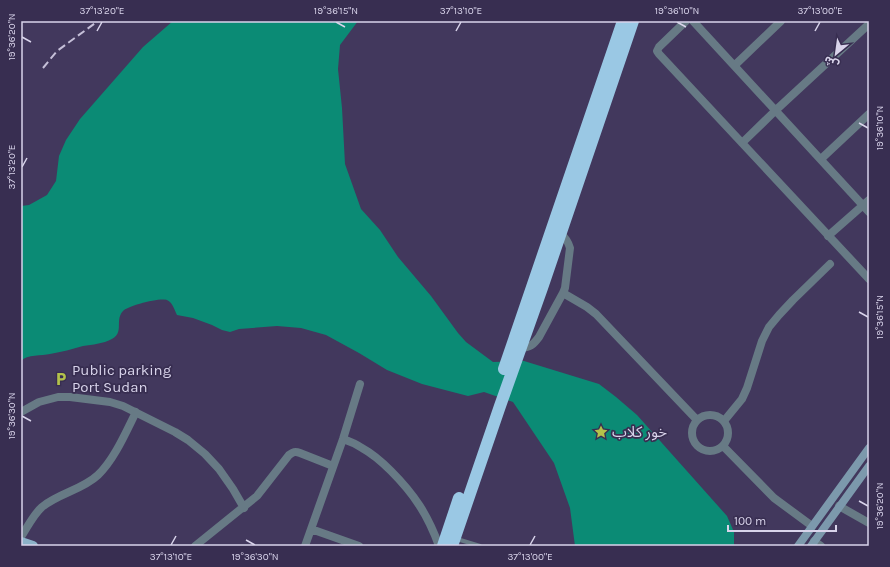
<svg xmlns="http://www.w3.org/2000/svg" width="890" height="567" font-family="Karla,'Noto Sans Arabic',sans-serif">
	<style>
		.water { fill: #0b8b75 }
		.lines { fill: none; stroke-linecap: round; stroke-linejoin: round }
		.lane { stroke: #677a85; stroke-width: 4 }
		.street { stroke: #677a85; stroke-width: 8 }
		.secondary { stroke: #7c99ac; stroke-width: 8 }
		.primary { stroke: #8cb2c9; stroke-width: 10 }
		.highway { stroke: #9ac8e4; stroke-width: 12 }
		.rail { stroke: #c5bfd8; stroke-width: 2; stroke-dasharray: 8 4; stroke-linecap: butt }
		.ticks { fill: none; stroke: #d9d4eb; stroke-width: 1.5 }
		.labels { text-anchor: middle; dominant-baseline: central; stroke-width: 3.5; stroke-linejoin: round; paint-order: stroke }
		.poi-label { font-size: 15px; fill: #d9d4eb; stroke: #382e51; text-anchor: start }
		.neatline { fill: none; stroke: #d9d4eb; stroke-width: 1.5 }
		.ticks-label { font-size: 10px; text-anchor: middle; fill: #d9d4eb }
	</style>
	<rect width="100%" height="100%" fill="#42385d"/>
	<!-- water -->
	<path class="water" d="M173 21H358L340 45 338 69 342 108 345 164 361 209 380 230 398 257 431 296 458 333 466 342 493 362 524 361 599 384 616 397 637 415 727 516 734 532V546H575L570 508 554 463 513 402 484 392 468 396 422 384 387 370 359 353 326 335 301 328 277 326 239 329 230 332 222 330 212 325 193 318 177 315C174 309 173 303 167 300 160 297 127 306 123 311 113 322 128 335 105 342 98 344 90 345 83 346 72 349 62 352 50 354 42 356 27 354 21 361V206L29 205 47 195 56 181 59 156 66 140 80 119 143 47Z"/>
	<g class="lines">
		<!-- lane -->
		<path class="lane" d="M457 539 480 546"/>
		<!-- street -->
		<path class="street" d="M686 21 659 47 657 51 659 54 869 279
			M693 21 869 212
			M735 65 781 21
			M742 143 776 110 869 24
			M821 159 869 114
			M828 236 869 200
			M563 293 587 307 596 314 697 420
			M520 348C530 348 533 345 539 337L563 293 565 288 570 248C568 241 566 238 561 234
			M21 412 39 402 58 397H70L110 402 123 406 175 432 188 440 205 454 219 469 233 489 244 508
			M692 433a18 18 0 1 1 36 0a18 18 0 1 1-36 0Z
			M724 421 742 399 747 388 762 341 769 327 779 315 793 300 830 264
			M343 439C349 441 356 444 362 448 373 454 382 462 391 471 414 494 428 515 439 546
			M723 446 774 498 812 526
			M839 506 869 523
			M311 529 359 546
			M21 537C27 528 33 515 42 507 59 493 82 490 98 475 114 460 126 432 136 412
			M814 541 821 546
			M195 546 257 496 289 455C293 452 295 451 300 453L333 466
			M305 546 343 439 360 384"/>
		<!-- secondary -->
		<path class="secondary" d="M798 546 869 448
			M811 546 869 466"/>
		<!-- primary -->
		<path class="primary" d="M21 542 33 546"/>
		<!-- highway -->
		<path class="highway" d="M504 369 623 21
			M443 546 459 498
			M452 546 500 406 542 288 633 21"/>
		<!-- rail -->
		<path class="rail" d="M43 68 57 51 98 21"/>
	</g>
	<!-- ticks -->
	<path class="ticks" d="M336 22 345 27M677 22 686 27M97 31 102 22M456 31 461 22M815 31 820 22M22 37 31 42M859 123 868 128M22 167 27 158M859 312 868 317M22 416 31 421M859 501 868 506M246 540 255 545M171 545 176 536M530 545 535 536"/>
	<!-- icons -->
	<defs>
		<g id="parking-bare" transform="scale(1.08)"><path d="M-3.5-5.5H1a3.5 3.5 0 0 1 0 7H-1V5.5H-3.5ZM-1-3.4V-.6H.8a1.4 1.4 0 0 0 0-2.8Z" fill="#b3c24b" stroke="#382e51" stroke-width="2.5" paint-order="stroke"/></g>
		<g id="sight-bare" transform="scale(1.08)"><path d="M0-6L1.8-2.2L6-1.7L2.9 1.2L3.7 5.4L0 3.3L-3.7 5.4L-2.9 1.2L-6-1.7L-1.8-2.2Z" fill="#b3c24b" stroke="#382e51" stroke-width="2.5" paint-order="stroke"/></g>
	</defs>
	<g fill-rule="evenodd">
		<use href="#parking-bare" x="61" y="379"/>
		<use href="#sight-bare" x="601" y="432"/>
	</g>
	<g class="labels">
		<!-- poi labels -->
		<g class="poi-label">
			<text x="72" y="370">Public parking<tspan x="72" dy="17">Port Sudan</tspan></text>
			<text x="612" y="432">خور كلاب</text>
		</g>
	</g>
	<!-- border -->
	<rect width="890" height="567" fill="none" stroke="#382e51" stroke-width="44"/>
	<!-- north arrow -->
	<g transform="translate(836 54) rotate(209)" stroke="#382e51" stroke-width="3" paint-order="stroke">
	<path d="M0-3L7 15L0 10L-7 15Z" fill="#d9d4eb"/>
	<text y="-6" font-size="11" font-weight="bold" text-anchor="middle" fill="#d9d4eb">ش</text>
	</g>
	<!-- scale -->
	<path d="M728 525v6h108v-6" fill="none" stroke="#d9d4eb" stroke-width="2"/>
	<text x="734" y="525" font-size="12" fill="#d9d4eb" stroke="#382e51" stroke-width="3" paint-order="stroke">100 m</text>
	<rect x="22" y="22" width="846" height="523" class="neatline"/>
	<g class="ticks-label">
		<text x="102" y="14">37°13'20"E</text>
		<text x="336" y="14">19°36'15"N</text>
		<text x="461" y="14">37°13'10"E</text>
		<text x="677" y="14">19°36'10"N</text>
		<text x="820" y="14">37°13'00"E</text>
		<text transform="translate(11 37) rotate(-90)" y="4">19°36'20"N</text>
		<text transform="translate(879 128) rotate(-90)" y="4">19°36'10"N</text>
		<text transform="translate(11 167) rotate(-90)" y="4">37°13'20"E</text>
		<text transform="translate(879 317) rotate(-90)" y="4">19°36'15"N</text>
		<text transform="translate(11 416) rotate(-90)" y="4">19°36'30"N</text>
		<text transform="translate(879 506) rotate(-90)" y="4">19°36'20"N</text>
		<text x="171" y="560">37°13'10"E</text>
		<text x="255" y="560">19°36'30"N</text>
		<text x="530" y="560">37°13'00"E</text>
	</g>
</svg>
